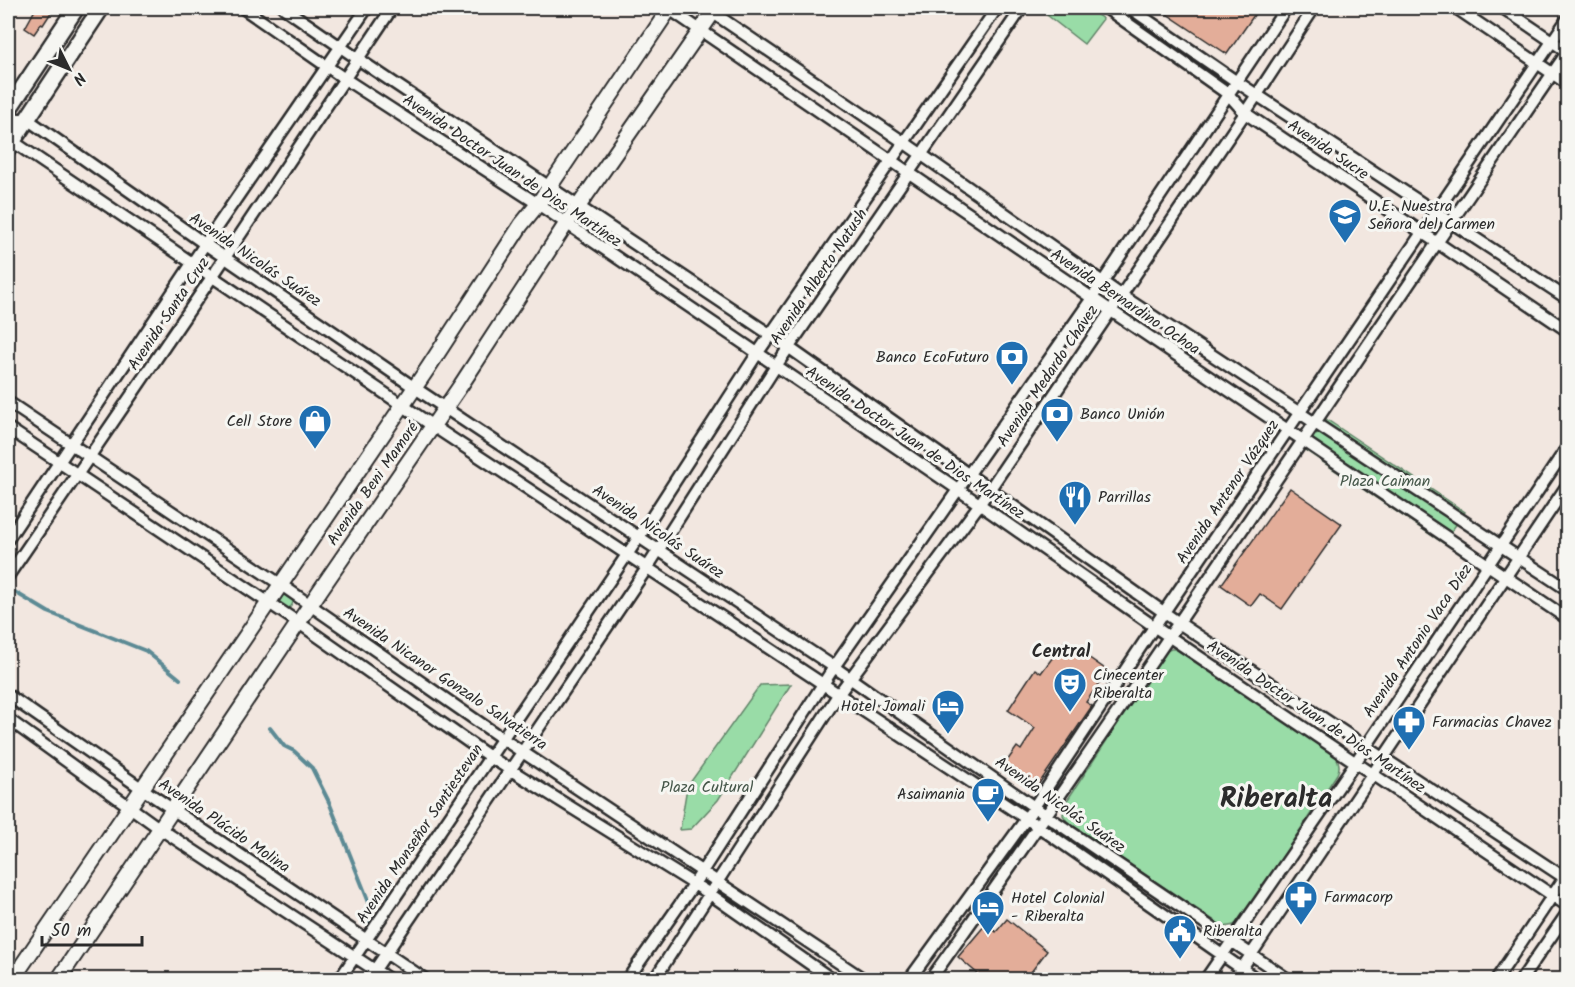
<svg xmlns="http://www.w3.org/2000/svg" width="1575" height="987" font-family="Kalam,sans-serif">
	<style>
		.green { fill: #99dca7; stroke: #628469; stroke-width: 1.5 }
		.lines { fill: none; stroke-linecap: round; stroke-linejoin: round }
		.stream { stroke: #5c8a94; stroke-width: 4 }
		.building { fill: #e3ad99; stroke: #2b2b2b; stroke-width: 1.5 }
		.minor-casing { stroke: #2b2b2b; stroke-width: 15 }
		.tertiary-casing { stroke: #2b2b2b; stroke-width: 18 }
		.secondary-casing { stroke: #2b2b2b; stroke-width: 20 }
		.minor { stroke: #f6f6f2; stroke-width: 10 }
		.tertiary { stroke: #f6f6f2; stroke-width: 14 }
		.secondary { stroke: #f6f6f2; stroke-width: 15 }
		.labels { text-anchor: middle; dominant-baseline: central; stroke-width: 6; stroke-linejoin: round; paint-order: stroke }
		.street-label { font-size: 16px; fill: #2b2b2b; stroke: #f6f6f2 }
		.poi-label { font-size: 16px; fill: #2b2b2b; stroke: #f6f6f2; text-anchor: start }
		.park-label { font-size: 16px; fill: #46574a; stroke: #f6f6f2 }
		.neighbourhood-label { font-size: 18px; font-weight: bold; fill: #2b2b2b; stroke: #f6f6f2 }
		.town-label { font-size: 28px; font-weight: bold; fill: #2b2b2b; stroke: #f6f6f2 }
	</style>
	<rect width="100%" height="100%" fill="#f2e7e0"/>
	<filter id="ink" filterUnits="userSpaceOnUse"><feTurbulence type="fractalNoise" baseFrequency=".0167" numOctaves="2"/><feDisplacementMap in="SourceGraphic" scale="12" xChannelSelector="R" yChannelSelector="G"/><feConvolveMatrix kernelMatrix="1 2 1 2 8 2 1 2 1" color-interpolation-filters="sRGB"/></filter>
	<g filter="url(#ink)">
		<!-- green -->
		<path class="green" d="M1038 8H1087L1103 19 1084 44Z
			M1326 419 1465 512 1443 543 1305 450Z
			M277 601a8 8 0 1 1 16 0a8 8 0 1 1-16 0Z
			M1171 649H1176L1335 755C1339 761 1341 767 1337 774L1239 922 1234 925 1224 927 1068 823 1063 815 1064 805 1166 651Z
			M791 684 718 800 691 829 680 830 687 787 760 685Z"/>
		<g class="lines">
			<!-- stream -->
			<path class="stream" d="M8 588 48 612 146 651 180 679
				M270 728 284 746 294 751 312 768 329 802 370 905 369 921"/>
		</g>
		<!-- building -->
		<path class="building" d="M36 8H54L43 25 41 24 34 34 25 28Z
			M1158 8H1259L1227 54Z
			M1290 488 1342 524 1282 609 1260 594 1251 606 1221 585Z
			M1065 641 1108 671 1086 702 1092 706 1034 791 1002 768 1017 747 1021 750 1035 728 1008 710 1035 669 1041 673Z
			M1007 919 1047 951 1025 980H985L958 957 986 924 996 932Z"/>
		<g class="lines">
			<!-- minor casing -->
			<g class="minor-casing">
				<path id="minor" d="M243 8 345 79 538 204 959 490 1155 627 1568 906
					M284 8 358 59 771 335 1179 623 1568 880
					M668 8 1092 298 1568 619
					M706 8 905 143 1121 295 1568 590
					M1106 8 1228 94 1245 113 1568 331
					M1130 8 1237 82 1568 299
					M1456 8 1568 84
					M1503 8 1568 52
					M8 119H27L205 244 415 388 834 667 1047 816 1289 980
					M8 132 12 141 433 426 1039 827 1258 980
					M8 402 280 584 503 739 865 980
					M8 428 299 623 490 757 710 894 833 980
					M8 539 205 244 367 8
					M8 576 212 277 392 8
					M8 695 141 788 426 980
					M8 719 159 828 390 980
					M339 980 639 537 757 354 997 8
					M368 980 647 568 776 366 1022 8
					M627 980 694 884 834 667 1092 298 1286 8
					M654 980 838 695 979 505 1245 113 1314 8
					M909 980 1026 819 1164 612 1568 18
					M930 980C1148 674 1355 361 1568 51
					M1205 980 1355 763 1568 446
					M1234 980 1568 484
					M1496 980 1567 874
					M1521 980 1568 912"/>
			</g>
			<!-- tertiary casing -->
			<g class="tertiary-casing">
				<path id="tertiary" d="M12 980 428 368 521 225 538 204 670 8
					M58 980 321 589 461 385 566 224 716 8"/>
			</g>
			<!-- secondary casing -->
			<g class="secondary-casing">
				<path id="secondary" d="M8 110 76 8
					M8 148 101 8"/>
			</g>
			<!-- minor -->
			<use href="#minor" class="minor"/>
			<!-- tertiary -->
			<use href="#tertiary" class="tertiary"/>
			<!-- secondary -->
			<use href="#secondary" class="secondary"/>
		</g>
	</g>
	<!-- icons -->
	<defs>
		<g id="school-pin" transform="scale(1.725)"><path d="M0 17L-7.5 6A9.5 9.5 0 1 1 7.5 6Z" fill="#1f6fb2" stroke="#f6f6f2"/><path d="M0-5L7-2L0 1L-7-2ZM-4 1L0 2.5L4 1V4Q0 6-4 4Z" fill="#fff"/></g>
		<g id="bank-pin" transform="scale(1.725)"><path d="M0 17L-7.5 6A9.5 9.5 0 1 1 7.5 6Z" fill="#1f6fb2" stroke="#f6f6f2"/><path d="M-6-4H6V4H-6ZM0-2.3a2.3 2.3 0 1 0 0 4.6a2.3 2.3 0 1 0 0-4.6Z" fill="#fff"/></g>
		<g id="shop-pin" transform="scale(1.725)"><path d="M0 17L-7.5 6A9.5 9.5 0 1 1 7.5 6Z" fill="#1f6fb2" stroke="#f6f6f2"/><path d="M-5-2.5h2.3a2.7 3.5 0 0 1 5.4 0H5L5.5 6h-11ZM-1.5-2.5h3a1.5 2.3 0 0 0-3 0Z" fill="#fff"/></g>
		<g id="restaurant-pin" transform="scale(1.725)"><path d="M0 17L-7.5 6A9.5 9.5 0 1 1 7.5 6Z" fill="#1f6fb2" stroke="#f6f6f2"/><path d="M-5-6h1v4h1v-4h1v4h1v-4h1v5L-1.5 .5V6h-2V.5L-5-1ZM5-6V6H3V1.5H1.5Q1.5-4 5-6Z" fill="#fff"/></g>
		<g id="theatre-pin" transform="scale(1.725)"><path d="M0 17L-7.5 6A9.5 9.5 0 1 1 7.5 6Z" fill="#1f6fb2" stroke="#f6f6f2"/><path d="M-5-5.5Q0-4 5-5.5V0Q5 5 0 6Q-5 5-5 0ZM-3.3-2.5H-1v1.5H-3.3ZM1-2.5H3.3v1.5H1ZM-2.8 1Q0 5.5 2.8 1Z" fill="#fff"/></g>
		<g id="hotel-pin" transform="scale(1.725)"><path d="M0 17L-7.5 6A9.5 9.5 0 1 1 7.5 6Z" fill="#1f6fb2" stroke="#f6f6f2"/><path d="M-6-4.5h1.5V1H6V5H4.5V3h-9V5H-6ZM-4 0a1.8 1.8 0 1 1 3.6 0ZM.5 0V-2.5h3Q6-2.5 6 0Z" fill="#fff"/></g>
		<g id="pharmacy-pin" transform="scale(1.725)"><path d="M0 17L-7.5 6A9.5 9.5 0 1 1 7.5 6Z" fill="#1f6fb2" stroke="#f6f6f2"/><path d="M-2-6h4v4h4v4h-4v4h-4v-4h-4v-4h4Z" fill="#fff"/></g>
		<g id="cafe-pin" transform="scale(1.725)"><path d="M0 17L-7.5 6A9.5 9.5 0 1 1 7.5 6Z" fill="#1f6fb2" stroke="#f6f6f2"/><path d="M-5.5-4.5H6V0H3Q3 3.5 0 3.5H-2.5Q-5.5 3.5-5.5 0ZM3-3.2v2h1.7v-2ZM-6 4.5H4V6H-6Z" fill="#fff"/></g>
		<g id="civic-pin" transform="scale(1.725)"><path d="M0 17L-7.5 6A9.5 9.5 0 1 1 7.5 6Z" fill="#1f6fb2" stroke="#f6f6f2"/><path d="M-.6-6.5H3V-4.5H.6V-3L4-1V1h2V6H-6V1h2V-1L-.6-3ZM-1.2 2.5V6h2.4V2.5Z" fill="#fff"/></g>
	</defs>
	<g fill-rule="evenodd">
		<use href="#school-pin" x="1345" y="215"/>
		<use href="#bank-pin" x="1012" y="357"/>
		<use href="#bank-pin" x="1057" y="414"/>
		<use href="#shop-pin" x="315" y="421"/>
		<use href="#restaurant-pin" x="1075" y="497"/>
		<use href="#theatre-pin" x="1070" y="684"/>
		<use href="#hotel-pin" x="948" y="706"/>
		<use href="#pharmacy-pin" x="1409" y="722"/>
		<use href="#cafe-pin" x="988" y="794"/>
		<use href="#pharmacy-pin" x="1301" y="897"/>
		<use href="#hotel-pin" x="988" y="907"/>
		<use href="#civic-pin" x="1180" y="931"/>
	</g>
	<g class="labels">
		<!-- street labels -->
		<g class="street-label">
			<text transform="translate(1328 150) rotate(34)">Avenida Sucre</text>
			<text transform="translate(512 171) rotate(34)">Avenida Doctor Juan de Dios Martínez</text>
			<text transform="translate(255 260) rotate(34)">Avenida Nicolás Suárez</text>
			<text transform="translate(819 277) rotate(-56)">Avenida Alberto Natush</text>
			<text transform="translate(1125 302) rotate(34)">Avenida Bernardino Ochoa</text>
			<text transform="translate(169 314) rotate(-56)">Avenida Santa Cruz</text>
			<text transform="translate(1048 376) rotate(-56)">Avenida Medardo Chávez</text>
			<text transform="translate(915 443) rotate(34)">Avenida Doctor Juan de Dios Martínez</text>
			<text transform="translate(373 484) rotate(-55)">Avenida Beni Mamoré</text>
			<text transform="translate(1228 492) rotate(-56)">Avenida Antenor Vázquez</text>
			<text transform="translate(658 532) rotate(34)">Avenida Nicolás Suárez</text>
			<text transform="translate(1418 641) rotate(-56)">Avenida Antonio Vaca Díez</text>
			<text transform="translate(445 679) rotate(34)">Avenida Nicanor Gonzalo Salvatierra</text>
			<text transform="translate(1316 717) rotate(34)">Avenida Doctor Juan de Dios Martínez</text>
			<text transform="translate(1060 805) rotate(35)">Avenida Nicolás Suárez</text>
			<text transform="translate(224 826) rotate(34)">Avenida Plácido Molina</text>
			<text transform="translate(420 834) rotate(-56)">Avenida Monseñor Santiestevan</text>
		</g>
		<!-- poi labels -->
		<g class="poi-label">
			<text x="1368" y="206">U.E. Nuestra<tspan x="1368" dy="18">Señora del Carmen</tspan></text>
			<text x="989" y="357" text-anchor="end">Banco EcoFuturo</text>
			<text x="1080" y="414">Banco Unión</text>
			<text x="292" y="421" text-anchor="end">Cell Store</text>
			<text x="1098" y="497">Parrillas</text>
			<text x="1093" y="675">Cinecenter<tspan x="1093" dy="18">Riberalta</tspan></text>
			<text x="925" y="706" text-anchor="end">Hotel Jomali</text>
			<text x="1432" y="722">Farmacias Chavez</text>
			<text x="965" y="794" text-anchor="end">Asaimania</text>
			<text x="1324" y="897">Farmacorp</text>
			<text x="1011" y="898">Hotel Colonial<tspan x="1011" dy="18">- Riberalta</tspan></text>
			<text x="1203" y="931">Riberalta</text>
		</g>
		<!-- park labels -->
		<g class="park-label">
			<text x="1385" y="481">Plaza Caiman</text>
			<text x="707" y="787">Plaza Cultural</text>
		</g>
		<!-- neighbourhood labels -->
		<g class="neighbourhood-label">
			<text x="1061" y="652">Central</text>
		</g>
		<!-- town labels -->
		<g class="town-label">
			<text x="1276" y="799">Riberalta</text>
		</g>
	</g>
	<!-- margin -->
	<rect width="1575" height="987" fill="none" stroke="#f6f6f2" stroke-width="30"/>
	<rect x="15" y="15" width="1545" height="957" fill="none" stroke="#2b2b2b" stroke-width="2" filter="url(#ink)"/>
	<!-- north arrow -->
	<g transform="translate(69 69) rotate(133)" stroke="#f6f6f2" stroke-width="4.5" paint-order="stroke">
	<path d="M0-4.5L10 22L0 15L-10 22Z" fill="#2b2b2b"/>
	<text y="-9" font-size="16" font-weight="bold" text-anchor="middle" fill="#2b2b2b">N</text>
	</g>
	<!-- scale -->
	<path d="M42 936v9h100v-9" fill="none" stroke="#2b2b2b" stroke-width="3"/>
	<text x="51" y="936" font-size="18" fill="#2b2b2b" stroke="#f6f6f2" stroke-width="4.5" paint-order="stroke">50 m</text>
</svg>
